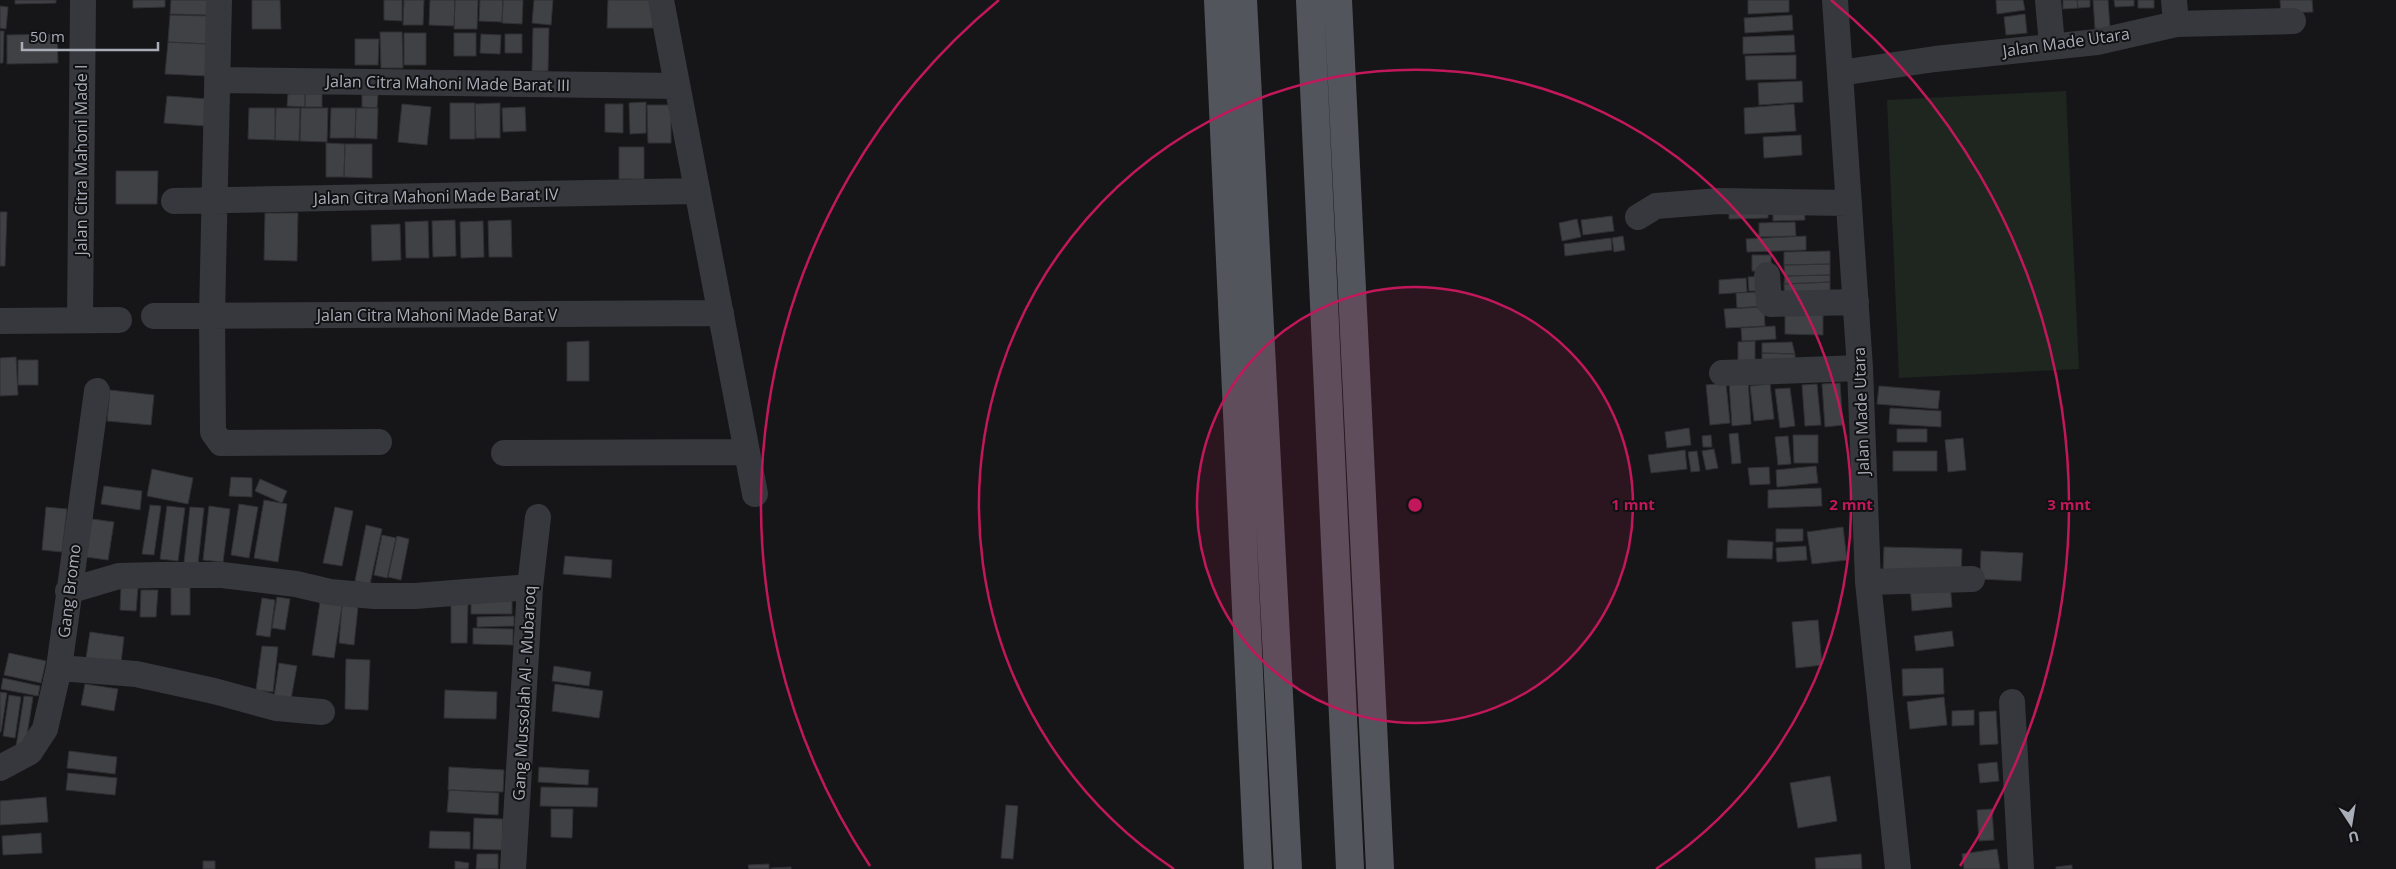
<svg xmlns="http://www.w3.org/2000/svg" width="2396" height="869" font-family="'Open Sans',sans-serif">
	<style>
		.green { fill: #1e261f }
		.building { fill: #404145; stroke: #303034 }
		.lines { fill: none; stroke-linecap: round; stroke-linejoin: round }
		.minor { stroke: #37383d; stroke-width: 26 }
		.major { stroke: #53555c; stroke-width: 28 }
		.ring { fill: none; stroke: #c2185b; stroke-width: 2.5 }
		.labels { text-anchor: middle; dominant-baseline: central; stroke-width: 4; stroke-linejoin: round; paint-order: stroke }
		.street-label { font-size: 16px; fill: #a8adb8; stroke: #111113 }
		.centre { fill: #c2185b; stroke: #111113; stroke-width: 2.5 }
		.ring-label { font-size: 15px; text-anchor: middle; font-weight: bold; fill: #c2185b; stroke: #111113; stroke-width: 4; stroke-linejoin: round; paint-order: stroke }
	</style>
	<rect width="100%" height="100%" fill="#161618"/>
	<!-- green -->
	<path class="green" d="M2066 91 2079 369 1899 378 1887 100Z"/>
	<!-- building -->
	<path class="building" d="M15 0H56V3L15 4Z
		M133 0H165V7L133 8Z
		M171 0H209L208 15 170 14Z
		M252 0H280L281 29H252Z
		M384 0H402V21L384 20Z
		M404 0H424L423 25H403Z
		M430 0H455L454 26 429 25Z
		M455 0H478L477 29H454Z
		M480 0H503L502 22 479 21Z
		M503 0H523L522 24 502 23Z
		M534 0H553L551 25 532 23Z
		M608 0H653V28H607Z
		M1748 0H1789V12L1748 14Z
		M1996 0H2023L2025 10 1997 14Z
		M2063 0H2077L2078 8 2063 9Z
		M2077 0H2090V7L2078 8Z
		M2093 0H2108L2110 28 2095 29Z
		M2114 0H2134V6L2115 7Z
		M2138 0H2154V8H2138Z
		M2280 0H2312L2313 12 2281 13Z
		M0 6 8 7 6 29 0 28Z
		M2025 14 2027 33 2006 35 2004 17Z
		M170 15 208 16 207 44 168 42Z
		M1792 15 1793 30 1745 33 1744 18Z
		M533 28H549L548 71H532Z
		M0 31H4L3 63H0Z
		M380 32H402L403 68H381Z
		M404 33H426V65H404Z
		M454 33H476V56H454Z
		M57 34 58 63 7 64V35Z
		M481 34 501 35 500 54 480 53Z
		M505 34H522V53H505Z
		M1794 35 1795 52 1743 54V37Z
		M355 39H379L378 65H355Z
		M168 42 207 44V76L165 74Z
		M1796 55V79L1746 80 1745 56Z
		M1802 81 1803 102 1759 105 1758 83Z
		M288 94H305V107L287 106Z
		M305 94H322V107H305Z
		M362 95H378L377 108 362 107Z
		M167 96 208 99 206 126 164 123Z
		M646 102V133L630 134 629 103Z
		M450 103H475V139H450Z
		M500 103V138H476L475 104Z
		M402 104 431 107 427 145 398 142Z
		M605 104H623V133L605 132Z
		M1794 104 1796 131 1745 134 1744 108Z
		M647 105H671V143H648Z
		M525 107 526 131 503 132 502 108Z
		M249 108H275V140L248 139Z
		M276 108H300L299 141 275 140Z
		M301 108H328L327 142 300 141Z
		M331 108H356L355 138H330Z
		M356 108H378L377 139 355 138Z
		M1801 135 1802 155 1764 158 1763 137Z
		M326 143 345 144 344 177H326Z
		M345 144H372V178L344 177Z
		M619 147H644V179H619Z
		M116 171H158L157 204H116Z
		M1729 205H1768V218L1729 219Z
		M1804 205 1805 220 1773 221V206Z
		M0 212H7L5 266H0Z
		M265 213H298L297 261 264 260Z
		M1612 216 1614 231 1583 235 1581 220Z
		M1577 219 1581 237 1562 241 1559 223Z
		M455 220 456 256 433 257 432 221Z
		M511 220 512 257H489L488 221Z
		M428 221 429 258H406L405 222Z
		M483 221 484 257 461 258 460 222Z
		M1795 222 1796 236 1759 237V223Z
		M400 224 401 260 372 261 371 225Z
		M1623 236 1625 250 1614 252 1612 238Z
		M1806 236V250L1747 252 1746 239Z
		M1611 238 1612 250 1565 256 1564 244Z
		M1830 251V264L1784 265V252Z
		M1752 255H1771V271H1752Z
		M1830 264V275L1785 276 1784 265Z
		M1830 275V282L1784 284 1785 276Z
		M1765 276 1766 291H1749L1748 277Z
		M1746 278 1747 292 1719 294V280Z
		M1830 282V299L1785 301 1784 284Z
		M1764 292 1765 306 1737 308 1736 293Z
		M1764 307 1765 326 1726 328 1724 309Z
		M1785 314 1823 315V335L1785 334Z
		M1775 326 1776 339 1742 341 1741 328Z
		M589 341V381H567V342Z
		M1755 341V370H1738V342Z
		M1792 342 1795 354 1762 353V343Z
		M1762 353 1795 354V368L1762 369Z
		M16 357 18 395 0 396V358Z
		M18 360H38V385H18Z
		M1748 380 1751 424 1732 426 1729 381Z
		M1726 383 1730 423 1710 425 1706 385Z
		M1840 383 1843 425 1825 427 1822 384Z
		M1770 384 1774 419 1754 421 1750 386Z
		M1817 384 1821 425 1805 426 1802 385Z
		M1879 386 1940 391 1938 409 1877 404Z
		M1790 388 1795 426 1780 428 1775 389Z
		M110 390 154 395 151 425 107 421Z
		M1890 408 1941 411V427L1889 424Z
		M1689 428 1691 445 1667 448 1665 432Z
		M1897 429H1927V442H1897Z
		M1738 433 1741 463 1732 464 1729 434Z
		M1711 435 1712 447H1703L1702 436Z
		M1793 435H1818V463H1794Z
		M1788 436 1791 464 1778 465 1775 437Z
		M1963 438 1966 470 1948 472 1945 440Z
		M1714 449 1718 468 1706 470 1702 451Z
		M1685 450 1687 469 1651 473 1648 455Z
		M1697 451 1700 471 1691 472 1688 452Z
		M1893 451H1937V471H1893Z
		M1816 466 1818 483 1777 487 1776 470Z
		M1769 467 1770 484 1750 485 1748 468Z
		M152 469 193 478 188 504 147 496Z
		M231 477 252 478V497L229 496Z
		M260 479 287 491 282 503 255 491Z
		M104 486 142 491 140 510 101 504Z
		M1821 488 1822 506 1768 508V490Z
		M264 500 287 504 278 562 254 558Z
		M239 504 258 507 249 558 231 555Z
		M150 505 161 506 154 555 142 554Z
		M167 506 185 508 178 561 160 559Z
		M209 506 230 509 223 562 203 560Z
		M46 507 67 509 62 552 42 550Z
		M190 507 204 508 198 564 184 563Z
		M335 507 353 511 342 566 323 563Z
		M92 519 114 522 108 560 86 557Z
		M366 525 382 529 370 584 355 581Z
		M1843 527 1847 560 1812 564 1807 532Z
		M1776 529H1803V541L1776 542Z
		M382 535 396 538 387 578 374 575Z
		M397 536 409 539 401 580 388 577Z
		M1728 540 1773 542 1772 559 1727 558Z
		M1806 546 1807 560 1777 562 1776 548Z
		M1884 547 1962 549 1961 575 1883 573Z
		M1981 551 2023 553 2021 581 1980 579Z
		M565 556 612 560 611 578 563 574Z
		M1950 582 1952 607 1912 611 1910 585Z
		M171 585H190V615H171Z
		M121 587 138 588 136 611 120 610Z
		M141 590H158L156 617H140Z
		M277 597 290 599 285 630 272 628Z
		M262 598 275 600 270 637 256 635Z
		M471 601H512V614H471Z
		M320 602 342 606 334 658 312 655Z
		M451 604H468L467 643H451Z
		M342 605 358 607 354 645 339 643Z
		M514 616V626L477 627V617Z
		M1818 620 1822 665 1796 668 1792 622Z
		M473 628 513 629V645L473 644Z
		M1952 631 1954 646 1916 651 1914 636Z
		M90 632 124 637 121 663 86 658Z
		M262 646 278 647 273 692 256 690Z
		M9 653 46 661 41 683 4 675Z
		M346 659 370 660 368 710 345 709Z
		M279 663 297 666 291 699 274 697Z
		M554 666 591 672 589 686 552 681Z
		M1943 668 1944 694 1903 696 1902 669Z
		M3 678 40 686 38 696 1 689Z
		M85 684 118 689 114 711 81 705Z
		M555 684 603 691 599 718 552 711Z
		M445 690 497 692 496 719 444 718Z
		M0 692 7 693 1 732H0Z
		M9 695 21 697 15 738 3 736Z
		M24 696 33 697 25 748 16 747Z
		M1944 697 1947 725 1910 729 1907 702Z
		M1974 710V725L1952 726V711Z
		M1996 711 1998 744 1980 745 1979 712Z
		M69 751 117 757 115 774 67 768Z
		M1997 762 1999 781 1980 783 1978 764Z
		M449 767 504 770 503 792 448 790Z
		M539 767 589 770 588 785 538 782Z
		M68 773 117 778 115 795 66 790Z
		M1830 776 1837 821 1798 828 1790 783Z
		M541 787 598 788 597 807 540 806Z
		M449 790 499 793 498 815 447 812Z
		M46 797 48 822 0 825V801Z
		M1006 805 1018 806 1013 859 1001 858Z
		M551 809H573L572 838 551 837Z
		M1992 809 1994 840 1979 841 1977 810Z
		M474 818 503 819 502 850 473 849Z
		M430 831 470 832V849L429 848Z
		M41 833 42 853 3 855 2 836Z
		M1997 849 2000 869H1964L1962 854Z
		M477 854H498V869H476Z
		M1861 854 1862 869H1816L1815 858Z
		M203 861H215V869H203Z
		M455 861 469 863 468 869H455Z
		M769 864V869H749L748 865Z
		M2072 865V869H2056V867Z
		M791 867V869H771V868Z"/>
	<g class="lines">
		<!-- minor -->
		<path class="minor" d="M219 0 212 316 213 432 221 443 379 442
			M661 0 755 494
			M1835 0 1860 368 1868 582 1898 869
			M2048 0 2052 45
			M2174 0 2176 24
			M1840 73 1935 59 2097 42 2176 24 2293 21
			M219 80 677 86
			M174 201 697 191
			M1638 217 1656 206 1719 201 1849 203
			M1767 275 1769 302 1771 304 1856 302
			M154 316 721 313
			M80 320 83 0
			M0 321 119 320
			M1722 373 1860 368
			M504 453 747 452
			M1868 582 1972 579
			M68 591 119 576 158 575H222L296 584 330 592 374 596H415L530 587
			M59 668 136 674 214 691 276 708 322 712
			M2012 702 2021 869
			M0 768 30 752 45 729 59 668 97 391
			M513 869 530 587 538 517"/>
		<!-- major -->
		<path class="major" d="M1218 0 1258 869
			M1243 0 1288 869
			M1310 0 1350 869
			M1338 0 1380 869"/>
	</g>
	<!-- distance rings -->
	<circle cx="1415" cy="505" r="218" fill="#c2185b" fill-opacity=".12"/>
	<g class="ring">
		<circle cx="1415" cy="505" r="218"/>
		<path d="M1174 869A436 436 0 1 1 1656 869"/>
		<path d="M870 866A654 654 0 0 1 999 0M1831 0A654 654 0 0 1 1960 866"/>
	</g>
	<g class="labels">
		<!-- street labels -->
		<g class="street-label">
			<text transform="translate(2066 42) rotate(-8)">Jalan Made Utara</text>
			<text transform="translate(448 83) rotate(1)">Jalan Citra Mahoni Made Barat III</text>
			<text transform="translate(81 160) rotate(-90)">Jalan Citra Mahoni Made I</text>
			<text transform="translate(436 196) rotate(-1)">Jalan Citra Mahoni Made Barat IV</text>
			<text x="437" y="315">Jalan Citra Mahoni Made Barat V</text>
			<text transform="translate(1861 411) rotate(-92)">Jalan Made Utara</text>
			<text transform="translate(69 591) rotate(-83)">Gang Bromo</text>
			<text transform="translate(524 693) rotate(-87)">Gang Mussolah Al - Mubaroq</text>
		</g>
	</g>
	<circle cx="1415" cy="505" r="8" class="centre"/>
	<g class="ring-label">
		<text x="1633" y="510">1 mnt</text>
		<text x="1851" y="510">2 mnt</text>
		<text x="2069" y="510">3 mnt</text>
	</g>
	<!-- north arrow -->
	<g transform="translate(2351 824) rotate(168)" stroke="#111113" stroke-width="4" paint-order="stroke">
	<path d="M0-4L9 19L0 12L-9 19Z" fill="#a8adb8"/>
	<text y="-8" font-size="14" font-weight="bold" text-anchor="middle" fill="#a8adb8">U</text>
	</g>
	<!-- scale -->
	<path d="M22 42v8h136v-8" fill="none" stroke="#a8adb8" stroke-width="2.5"/>
	<text x="30" y="42" font-size="15" fill="#a8adb8" stroke="#111113" stroke-width="4" paint-order="stroke">50 m</text>
</svg>
